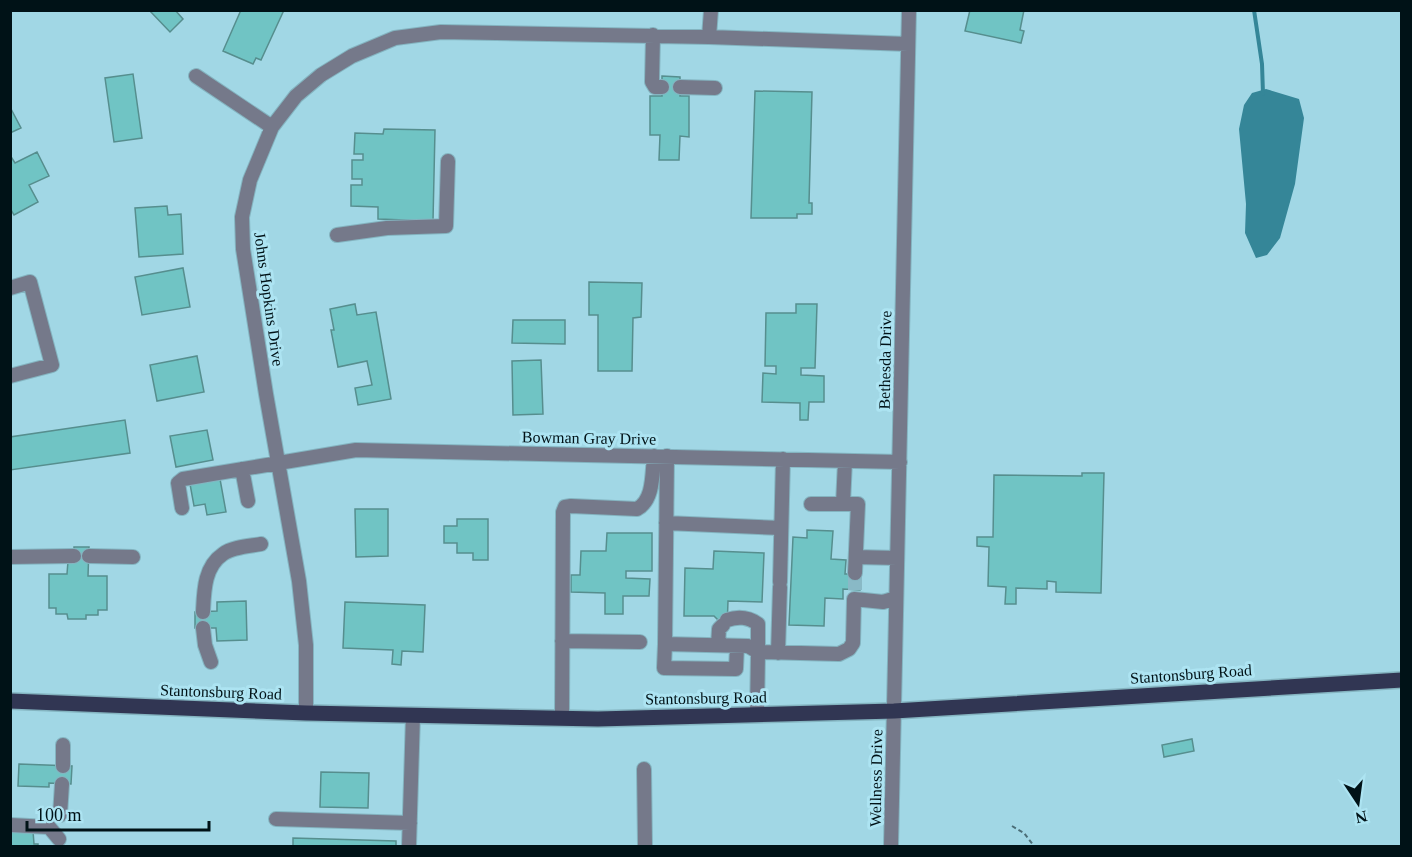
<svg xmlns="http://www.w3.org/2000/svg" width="1412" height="857" font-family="'Times New Roman',serif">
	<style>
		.water { fill: #358698 }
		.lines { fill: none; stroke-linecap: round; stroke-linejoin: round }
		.stream { stroke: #358698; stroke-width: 4 }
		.building { fill: #70c4c4; stroke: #568e8e; stroke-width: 1.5 }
		.minor-tunnel { stroke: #89b9c6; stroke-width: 14; stroke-dasharray: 14 7; stroke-linecap: butt }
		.minor-casing { stroke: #84b4c0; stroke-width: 16 }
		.major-casing { stroke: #84b4c0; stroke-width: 18 }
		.path { stroke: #4b6e77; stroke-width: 2; stroke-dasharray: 4.5 3; stroke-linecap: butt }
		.minor { stroke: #75798a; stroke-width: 14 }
		.major { stroke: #313653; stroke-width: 15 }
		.labels { text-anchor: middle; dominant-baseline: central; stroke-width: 6; stroke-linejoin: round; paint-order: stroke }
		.street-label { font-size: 16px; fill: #001217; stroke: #ade4f2 }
	</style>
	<rect width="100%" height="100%" fill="#a1d7e5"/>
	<!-- water -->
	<path class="water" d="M1266 89 1299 99 1304 118 1295 184 1280 238 1267 255 1256 258 1245 233 1246 204 1239 129 1244 105 1252 93Z"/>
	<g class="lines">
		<!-- stream -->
		<path class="stream" d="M1254 10 1262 64 1263 94"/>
	</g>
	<!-- building -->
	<path class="building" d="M149 10H175L183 19 170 32Z
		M241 10H284L261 60 256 58 253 64 223 51Z
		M970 10H1024L1020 30 1024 31 1021 43 965 31Z
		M133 74 142 138 114 142 105 78Z
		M662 76 680 77V96H689V137L680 136 679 160H659L660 135H650V96H662Z
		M755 91 812 92 809 203H812V214H797V218H751Z
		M10 107 21 128 10 133Z
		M384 129 435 130 433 221 378 219V207L351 206V185H362V179H352V160H363V154H354L355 133 383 134Z
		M37 152 49 176 29 185 38 202 14 215 10 208V155L15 163Z
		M167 206 168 215 181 214 183 254 139 257 135 208Z
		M183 268 190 307 142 315 135 277Z
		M589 282 642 283 641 317 633 318 632 371H598V315H589Z
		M355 304 357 315 376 312 391 399 358 405 355 388 372 385 367 361 338 367 331 330H334L330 309Z
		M796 304H817L815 368H801V375L824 376V402H809L808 420H800V403L762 402 763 373 776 374V366H765L766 313H796Z
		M513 320H565V344L512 343Z
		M197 356 204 392 157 401 150 365Z
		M541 360 543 414 513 415 512 361Z
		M125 420 130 453 10 470V437Z
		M207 430 213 460 176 467 170 436Z
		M1082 473H1104L1101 593 1056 592V582L1047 581V589L1016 588V604H1005L1006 587 988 586 989 547 977 546V537H993L994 475 1082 476Z
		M220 479 226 512 207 515 205 504 194 506 190 484Z
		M355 509H388V556L356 557Z
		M457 519H488V560H473V553H457V543H444V526H457Z
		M807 530 833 531 831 559 846 560 845 574H861L860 590 843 589V599L825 598 824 626 789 625 793 537 807 538Z
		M607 533H652V571H626V578L650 579 649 596H623V614H605V593L571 592V575H580L581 551H606Z
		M74 547H89L88 576H107V610H98V615H86V619H68L67 614H56V608H49V574H67L68 561H74Z
		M714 551 764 553 762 602 728 601 727 629 714 616H684L685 568 713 569Z
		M246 601 247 640 217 641 216 628H195V612L217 611V602Z
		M345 602 425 605 423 652 402 651 401 665 392 664 393 650 343 648Z
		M1192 739 1194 751 1164 757 1162 745Z
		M19 764 72 766 71 784 49 783V787L18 786Z
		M321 772 369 773 368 808 320 807Z
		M10 830 33 831 34 844H38V846H10Z
		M293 838 396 841V846H293Z"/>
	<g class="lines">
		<!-- minor-tunnel -->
		<path class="minor-tunnel" d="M855 590V573"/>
		<!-- minor casing -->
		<g class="minor-casing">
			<path id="minor" d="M653 35 652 82 655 87H662
				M709 37 711 10
				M196 76 272 127
				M680 87 715 88
				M337 235 387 228 446 226 448 161
				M10 288 30 282 52 365 10 376
				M242 469 248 501
				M811 504H858L855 573
				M843 504 845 461
				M182 508 178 483 183 479 356 450 900 462
				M666 523 781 528
				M89 556 133 557
				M10 557 74 556
				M856 557 897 558
				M780 582 783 459
				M203 612C204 591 204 567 223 554 232 547 250 546 261 544
				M727 620C739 616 748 617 758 624V652L748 646 665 644 664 668 736 669 737 646
				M203 628 205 645 211 662
				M562 641 640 642
				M665 644 667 456
				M718 645 719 629 723 625
				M778 653 780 587
				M306 713V645L299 581 266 394 243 249 242 217 250 180 272 127 296 96 321 75 352 56 395 38 441 32 709 37 908 44
				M757 715 758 652 839 654 849 649 853 643 854 599 883 602 896 598
				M562 718 563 512 565 507 571 506 637 509C654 500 652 474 654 456
				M63 766V745
				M644 769 645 846
				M60 815 62 784
				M276 819 410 823
				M10 825 49 827 59 839
				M409 846 413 715
				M891 846 909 10"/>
		</g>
		<!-- major casing -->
		<g class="major-casing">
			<path id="major" d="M10 701 306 713 598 719 894 711 1402 680"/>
		</g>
		<!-- path -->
		<path class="path" d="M1012 826 1024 833 1034 846"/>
		<!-- minor -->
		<use href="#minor" class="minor"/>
		<!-- major -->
		<use href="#major" class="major"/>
	</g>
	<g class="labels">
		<!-- street labels -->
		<g class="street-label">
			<text transform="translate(269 299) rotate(82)">Johns Hopkins Drive</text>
			<text transform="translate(885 360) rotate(-89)">Bethesda Drive</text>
			<text transform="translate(589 438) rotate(1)">Bowman Gray Drive</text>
			<text transform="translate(1191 674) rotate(-4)">Stantonsburg Road</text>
			<text transform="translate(221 692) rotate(2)">Stantonsburg Road</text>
			<text transform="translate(706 698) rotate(-1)">Stantonsburg Road</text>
			<text transform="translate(876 778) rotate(-89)">Wellness Drive</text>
		</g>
	</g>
	<!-- border -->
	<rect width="1412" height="857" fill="none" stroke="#001217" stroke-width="24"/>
	<!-- north arrow -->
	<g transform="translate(1358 803) rotate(167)" stroke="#ade4f2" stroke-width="4.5" paint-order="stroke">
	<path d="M0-4.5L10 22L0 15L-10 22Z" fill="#001217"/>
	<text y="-9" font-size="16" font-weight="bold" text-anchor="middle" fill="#001217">N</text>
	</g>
	<!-- scale -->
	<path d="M27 821v9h182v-9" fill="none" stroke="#001217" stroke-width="3"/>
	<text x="36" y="821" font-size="18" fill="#001217" stroke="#ade4f2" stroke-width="4.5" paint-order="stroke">100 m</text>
</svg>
